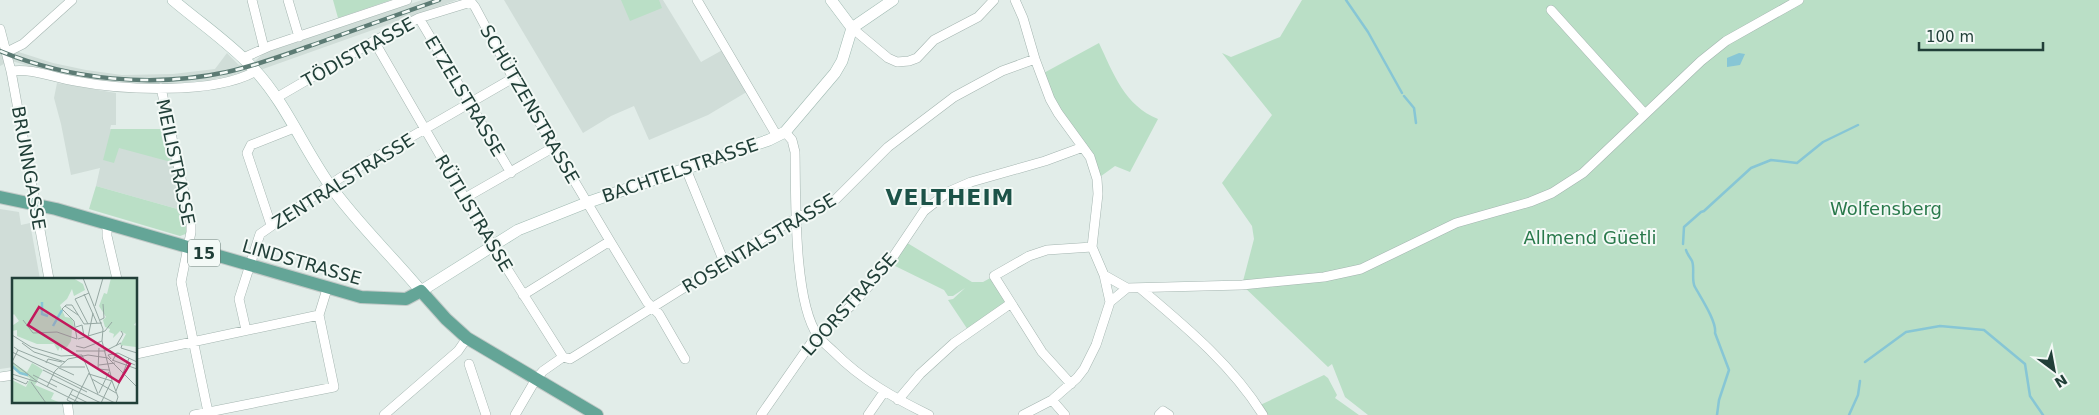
<svg xmlns="http://www.w3.org/2000/svg" width="2099" height="415" font-family="'DejaVu Sans',sans-serif">
	<style>
		.built { fill: #d0ddd8 }
		.green { fill: #badfc6 }
		.water { fill: #87c6d5 }
		.lines { fill: none; stroke-linecap: round; stroke-linejoin: round }
		.stream { stroke: #87c6d5; stroke-width: 2.5 }
		.street-casing { stroke: #a4b5b0; stroke-width: 10 }
		.secondary-casing { stroke: #a0bab2; stroke-width: 12 }
		.primary-casing { stroke: #c1c9c7; stroke-width: 14 }
		.street { stroke: #fff; stroke-width: 9 }
		.secondary { stroke: #fff; stroke-width: 11 }
		.primary { stroke: #64a597; stroke-width: 12 }
		.rail-casing { stroke: #5c7b74; stroke-width: 4.5 }
		.rail { stroke: #f3f9f6; stroke-width: 2.5; stroke-dasharray: 8; stroke-linecap: butt }
		.labels { text-anchor: middle; dominant-baseline: central; stroke-width: 4; stroke-linejoin: round; paint-order: stroke }
		.shield { fill: #f3f9f6; stroke: #607771; stroke-width: 1 }
		.shield-label { font-size: 16px; font-weight: bold; fill: #213f38 }
		.street-label { font-size: 18px; fill: #213f38; stroke: #f3f9f6 }
		.park-label { font-size: 18px; fill: #29794b; stroke: #f3f9f6 }
		.district-label { font-size: 22px; font-weight: bold; letter-spacing: 1px; fill: #1c5348; stroke: #f3f9f6 }
		.inset-river { fill: none; stroke: #87c6d5; stroke-width: 2.5 }
		.inset-road { fill: none; stroke: #95a7a2; stroke-width: 1 }
		.view { fill: #c2185b; fill-opacity: 0.15; stroke: #c2185b; stroke-width: 2.5 }
		.inset-edge { fill: none; stroke: #213f38; stroke-width: 2.5 }
	</style>
	<rect width="100%" height="100%" fill="#e2ede9"/>
	<!-- built -->
	<path class="built" d="M422 0H457L263 69 210 80 174 84H122L85 79 49 72 5 59 6 63 0 66V46L53 63 86 70 122 75 173 74 215 69 227 53 239 65 255 61 264 53Z
		M504 0H663L701 62 726 48 750 90 708 115 649 140 634 106 611 116 583 133Z
		M57 83 116 93V125H111L110 129H169L188 212 96 186 100 168 71 175 61 124 54 98Z
		M0 209 19 212 21 225 30 223 40 279H14V367L0 369Z"/>
	<!-- green -->
	<path class="green" d="M333 0H391L338 18Z
		M621 0H659L662 8 630 21Z
		M1302 0H2099V415H1368L1345 397 1332 364 1328 367 1242 285 1254 239 1252 226 1222 183 1272 115 1222 53 1231 57 1280 37Z
		M1099 43C1113 73 1125 106 1158 119L1130 172 1115 166 1097 179 1090 157 1058 113 1040 75Z
		M111 129H164L171 162 119 148 114 163 103 160Z
		M96 186 188 212 191 232 180 236 89 209Z
		M904 241 972 282H983L994 276 1010 304 968 330 948 300 953 299 965 288 953 296H948L944 290 889 263Z
		M1324 375 1328 378 1337 395 1335 398 1359 415H1263L1258 406Z"/>
	<!-- water -->
	<path class="water" d="M1739 53 1745 54 1740 65 1727 67V58Z"/>
	<g class="lines">
		<!-- stream -->
		<path class="stream" d="M1346 0 1368 32 1402 93
			M1404 96 1414 108 1416 123
			M1683 244 1684 227 1701 212 1704 211 1751 168 1771 160 1797 163 1823 142 1858 125
			M1686 250C1687 254 1690 257 1692 261 1695 268 1691 281 1695 287 1701 298 1717 322 1715 333L1729 370 1719 400 1717 415
			M1865 362 1906 332 1940 326 1984 330 2025 364 2030 396 2043 415
			M1849 415 1858 395 1860 381"/>
		<!-- street casing -->
		<g class="street-casing">
			<path id="street" d="M252 0 264 48
				M288 0 299 37
				M697 0 777 136
				M1015 0 1023 18 1035 59 1050 99 1058 113 1090 157 1097 179 1098 194 1092 247 1104 275 1127 288
				M1551 10 1645 114
				M419 18 511 173
				M852 28 888 58 897 62 909 61 917 58 934 40 978 17 994 0
				M0 29 11 71 49 279
				M374 41 492 245 563 357
				M7 52 23 44 72 0
				M243 58 270 46 407 0
				M11 71C33 68 54 78 75 81 122 90 214 95 256 71
				M161 88 191 224V232L181 282 208 412
				M276 98 374 41 419 18 471 2 475 7 513 78 610 241 647 302 659 314 685 359
				M785 132 792 140 795 152C796 196 793 301 818 336 822 342 829 347 834 352 862 380 894 398 929 415
				M686 169 724 262
				M465 198 554 147
				M107 224V236L117 279
				M271 225 247 153 251 145 294 128
				M1104 275 1110 302
				M1141 289C1186 327 1232 365 1263 415
				M523 295 610 241
				M246 330 239 299 260 234 340 178 513 78
				M136 354 319 315 327 289
				M469 364 486 415
				M0 377 14 375
				M1071 384 1042 352 994 276 1029 256 1047 250 1092 247
				M898 400 920 374 954 343 1010 304
				M1052 400 1065 415
				M67 401 69 415
				M194 415 334 387 319 315
				M384 415 458 351 467 338
				M515 415 536 379 543 371 563 357 570 359 575 356 789 222 836 199 888 147 954 97 1002 71 1035 59
				M761 415 814 339 853 304 889 263 924 211 948 192 971 182 1045 161 1083 147
				M868 415 884 392
				M1023 415 1052 400 1077 378 1084 369 1096 345 1110 302 1127 288 1242 285 1324 277 1361 269 1456 223 1530 202 1552 193 1583 173 1701 61 1726 41 1799 0
				M1159 415 1163 411 1169 415"/>
		</g>
		<!-- secondary casing -->
		<g class="secondary-casing">
			<path id="secondary" d="M173 0C200 23 230 43 254 69 285 102 303 147 329 184 356 222 391 255 421 291L518 230 586 203 769 140 785 132 835 73 842 61 852 28 893 0
				M831 0 852 28"/>
		</g>
		<!-- primary casing -->
		<g class="primary-casing">
			<path id="primary" d="M0 197 56 209 361 297 406 299 421 291 446 319 467 338 597 415"/>
		</g>
		<!-- street -->
		<use href="#street" class="street"/>
		<!-- secondary -->
		<use href="#secondary" class="secondary"/>
		<!-- primary -->
		<use href="#primary" class="primary"/>
		<!-- rail casing -->
		<g class="rail-casing">
			<path id="rail" d="M0 51C71 80 152 88 227 72 259 65 290 53 321 42 360 28 400 14 439 0"/>
		</g>
		<!-- rail -->
		<use href="#rail" class="rail"/>
	</g>
	<g class="labels">
		<!-- shield labels -->
		<rect class="shield" x="188" y="239.5" width="32" height="27" rx="4"/>
		<g class="shield-label">
			<text x="204" y="253">15</text>
		</g>
		<!-- street labels -->
		<g class="street-label">
			<text transform="translate(358 52) rotate(-29)">TÖDISTRASSE</text>
			<text transform="translate(465 96) rotate(59)">ETZELSTRASSE</text>
			<text transform="translate(530 104) rotate(60)">SCHÜTZENSTRASSE</text>
			<text transform="translate(176 162) rotate(78)">MEILISTRASSE</text>
			<text transform="translate(29 168) rotate(80)">BRUNNGASSE</text>
			<text transform="translate(680 170) rotate(-19)">BACHTELSTRASSE</text>
			<text transform="translate(343 181) rotate(-32)">ZENTRALSTRASSE</text>
			<text transform="translate(474 213) rotate(59)">RÜTLISTRASSE</text>
			<text transform="translate(759 243) rotate(-31)">ROSENTALSTRASSE</text>
			<text transform="translate(302 262) rotate(16)">LINDSTRASSE</text>
			<text transform="translate(849 304) rotate(-48)">LOORSTRASSE</text>
		</g>
		<!-- park labels -->
		<g class="park-label">
			<text x="1886" y="208">Wolfensberg</text>
			<text x="1590" y="237">Allmend Güetli</text>
		</g>
		<!-- district labels -->
		<g class="district-label">
			<text x="950" y="197">VELTHEIM</text>
		</g>
	</g>
	<!-- overview -->
	<g transform="translate(12 278)">
		<rect width="125" height="125" fill="#e2ede9"/>
		<path d="M0 0H61L71 6 73 12 62 18 60 11 55 21 48 27 53 39 60 40 63 52H60L59 63 55 69H50V73L48 69 46 73 42 66H25L5 58V52L0 53V48L7 43 2 36 0 38ZM99 0H125V43L122 47 125 48 124 69 108 67 114 56 108 53 101 60 102 56 97 54 98 51 93 49 91 42 94 39 87 28 92 15 95 16ZM0 84 15 94 20 85 25 88 31 92 23 107 42 115 39 121 49 125H0V102L14 109 18 100 4 93Z" fill="#badfc6"/>
		<path class="inset-river" d="M30 24V36L36 38M41 48 50 32M0 88 8 95 16 97"/>
		<path class="inset-road" d="M71 0 91 51 90 63 100 102 89 125M72 16 85 45M53 28 66 37M83 28 91 0M11 42 21 55 45 54 65 61M88 42 92 40 91 26M76 46 63 21 77 15M64 49 70 47 72 58M0 57 19 69 49 78M76 59 81 35M65 61 62 43 50 31 54 27H60L72 46 90 45M66 61 93 53 100 44M10 65 22 74 53 84M110 67 109 70 125 75M64 68 72 70 90 63M104 68 111 56 109 53M87 70 86 91 97 92M6 72 47 89M64 73H93L109 65M0 74 103 125M49 78 70 77 86 116M96 80 125 109M99 81 96 77 106 75 125 84M100 82 125 91M101 82 103 78 123 87M0 84 26 104 68 125M0 84 6 72 2 69M34 85 36 81 50 84M87 87 103 85M48 89H73M47 90 62 97M31 92 75 114M0 96 25 104M77 96 100 103M21 97 45 109M0 100 14 106 16 103M39 101 89 125M80 101 104 115M100 103 106 119 104 125M19 104 34 125M35 109 43 93 56 81 76 77 96 80M61 111 55 122 61 125M104 113 117 80M87 115 97 94M58 116 76 125M62 125 77 95"/>
		<path class="view" d="M27 29 118 86 107 104 16 47Z"/>
		<rect width="125" height="125" class="inset-edge"/>
	</g>
	<!-- north arrow -->
	<g transform="translate(2054 370) rotate(148)" stroke="#f3f9f6" stroke-width="4" paint-order="stroke">
	<path d="M0-4L9 19L0 12L-9 19Z" fill="#213f38"/>
	<text y="-8" font-size="14" font-weight="bold" text-anchor="middle" fill="#213f38">N</text>
	</g>
	<!-- scale -->
	<path d="M1919 42v8h124v-8" fill="none" stroke="#213f38" stroke-width="2.5"/>
	<text x="1926" y="42" font-size="15" fill="#213f38" stroke="#f3f9f6" stroke-width="4" paint-order="stroke">100 m</text>
</svg>
